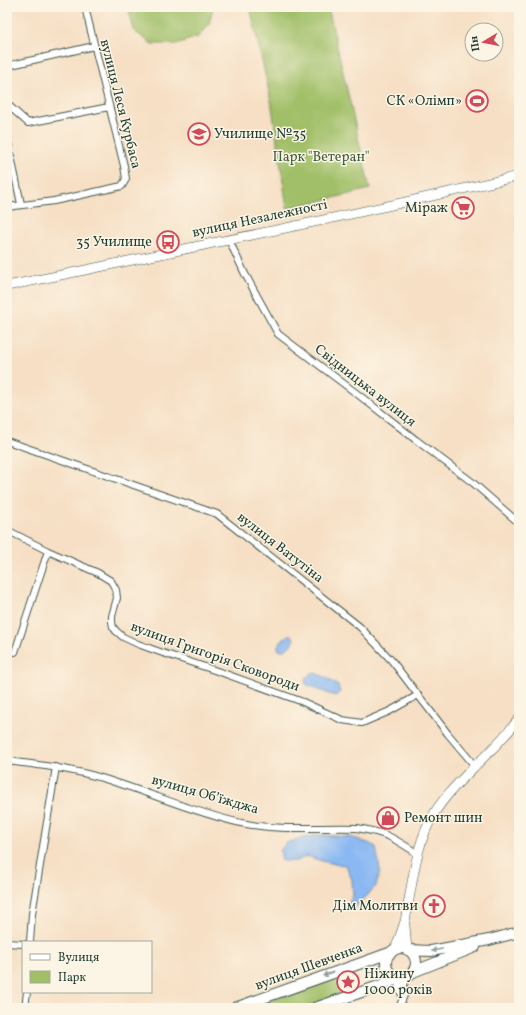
<svg xmlns="http://www.w3.org/2000/svg" width="526" height="1015" font-family="Vollkorn,serif">
	<style>
		.green { fill: #a0bf67; stroke: #607e4e }
		.water { fill: #89b8f3; stroke: #547a94 }
		.lines { fill: none; stroke-linecap: round; stroke-linejoin: round }
		.street-casing { stroke: #3f554a; stroke-width: 8 }
		.secondary-casing { stroke: #3f554a; stroke-width: 10 }
		.primary-casing { stroke: #3f554a; stroke-width: 12 }
		.street { stroke: #fff; stroke-width: 6 }
		.secondary { stroke: #fff; stroke-width: 9 }
		.primary { stroke: #fff; stroke-width: 10 }
		.oneway { fill: #8f9e9a }
		.labels { text-anchor: middle; dominant-baseline: central; stroke-width: 3; stroke-linejoin: round; paint-order: stroke }
		.poi-label { font-size: 14px; fill: #1f3d34; stroke: #fcf5e5; text-anchor: end }
		.street-label { font-size: 14px; fill: #1f3d34; stroke: #fcf5e5 }
		.park-label { font-size: 14px; fill: #3f5e41; stroke: #fcf5e5 }
	</style>
	<rect width="100%" height="100%" fill="#fcf5e5"/>
	<filter id="ink" filterUnits="userSpaceOnUse"><feTurbulence type="fractalNoise" baseFrequency=".025" numOctaves="2"/><feDisplacementMap in="SourceGraphic" scale="8" xChannelSelector="R" yChannelSelector="G"/><feConvolveMatrix kernelMatrix="1 2 1 2 8 2 1 2 1" color-interpolation-filters="sRGB"/></filter>
	<filter id="wash" filterUnits="userSpaceOnUse"><feTurbulence type="fractalNoise" baseFrequency=".012" numOctaves="4" result="noise"/><feDisplacementMap in="SourceGraphic" scale="16" xChannelSelector="R" yChannelSelector="G"/><feGaussianBlur stdDeviation="0.9" result="paint"/><feColorMatrix in="noise" values="0 0 0 0 0 0 0 0 0 0 0 0 0 0 0 0 0 1.4 0 .05"/><feComposite in="paint" operator="in"/></filter>
	<g filter="url(#wash)">
		<rect width="100%" height="100%" fill="#f6dfc4"/>
		<!-- green -->
		<path class="green" d="M128 7H213L209 24 198 37 176 44H152L134 31Z
			M250 7H328L370 189 325 200 287 208 271 101Z
			M347 974C356 975 359 983 353 990L301 1008H250Z"/>
		<!-- water -->
		<path class="water" d="M288 635C292 635 293 636 294 639 292 645 286 652 279 650L278 648V645Z
			M311 673C321 673 330 680 338 686L340 692 336 696 329 694 306 684 305 681 307 677Z
			M318 835 351 837 368 843 376 847 380 871 376 886 362 901 350 911 348 904 353 896 352 880 346 865C332 864 320 861 307 856L296 861H282L280 851 286 843 298 839Z"/>
	</g>
	<g filter="url(#ink)">
		<g class="lines">
			<!-- street casing -->
			<g class="street-casing">
				<path id="street" d="M7 66 94 46
					M7 104 28 123 109 107
					M7 137 21 204
					M7 207 54 201 122 186 126 179 124 166 85 7
					M229 240 245 274 278 334 360 396 416 440 472 482 519 523
					M7 441 217 514 360 627 392 661 448 734 475 766
					M7 530 48 551 98 573 111 581 116 590 117 598 112 616V622L113 627 116 631 123 637 138 644 160 652 223 673 303 702 342 720 362 723 390 711 418 695
					M15 652 48 551
					M7 761C40 765 73 769 105 779 151 793 195 813 241 823 278 831 319 827 357 828 368 830 380 832 390 837 400 842 409 848 418 854
					M30 942 32 914 56 767
					M7 943 23 944
					M398 978C397 985 400 991 403 997
					M25 1008 27 992
					M399 1008 405 993 404 986 406 977"/>
			</g>
			<!-- secondary casing -->
			<g class="secondary-casing">
				<path id="secondary" d="M7 286C79 272 151 256 223 241 322 221 421 199 519 176
					M405 926 407 950
					M395 950C398 941 402 931 405 921 412 888 414 854 429 823 440 800 459 782 477 764 492 750 506 735 519 719"/>
			</g>
			<!-- primary casing -->
			<g class="primary-casing">
				<path id="primary" d="M386 963a15 15 0 1 1 30 0a15 15 0 1 1-30 0Z
					M408 950 431 951 489 940 519 932
					M413 972 475 947
					M235 1008 367 961 392 952
					M315 1008 376 987 392 981 397 977"/>
			</g>
			<!-- street -->
			<use href="#street" class="street"/>
			<!-- secondary -->
			<use href="#secondary" class="secondary"/>
			<!-- primary -->
			<use href="#primary" class="primary"/>
		</g>
		<!-- one-way arrows -->
		<defs><path id="oneway-solid" d="M-6-.8H1V-3.2L6.5 0L1 3.2V.8H-6Z"/></defs>
		<g class="oneway">
			<use href="#oneway-solid" transform="translate(437 950) rotate(168)"/>
			<use href="#oneway-solid" transform="translate(328 974) rotate(160)"/>
		</g>
	</g>
	<!-- icons -->
	<defs>
		<g id="stadium-ring" transform="scale(1.15)"><circle r="9.5" fill="#fcf5e5" stroke="#d1495b" stroke-width="1.5"/><path d="M0-5a6.5 5 0 1 0 0 10a6.5 5 0 1 0 0-10ZM-3.5-1.8h7v3.6h-7Z" fill="#d1495b"/></g>
		<g id="university-ring" transform="scale(1.15)"><circle r="9.5" fill="#fcf5e5" stroke="#d1495b" stroke-width="1.5"/><path d="M0-5L7-2L0 1L-7-2ZM-4 1L0 2.5L4 1V4Q0 6-4 4Z" fill="#d1495b"/></g>
		<g id="supermarket-ring" transform="scale(1.15)"><circle r="9.5" fill="#fcf5e5" stroke="#d1495b" stroke-width="1.5"/><path d="M-6-5.5h2.5l.6 2H6L4.5 2H-2.5L-4.4-4H-6ZM-1.5 3.2a1.3 1.3 0 1 0 .1 0ZM3 3.2a1.3 1.3 0 1 0 .1 0Z" fill="#d1495b"/></g>
		<g id="bus-ring" transform="scale(1.15)"><circle r="9.5" fill="#fcf5e5" stroke="#d1495b" stroke-width="1.5"/><path d="M-5-6H5V4H4V6H2V4H-2V6H-4V4H-5ZM-3.5-4V0h7V-4ZM-3.5 1.2v1.5H-2V1.2ZM2 1.2v1.5H3.5V1.2Z" fill="#d1495b"/></g>
		<g id="shop-ring" transform="scale(1.15)"><circle r="9.5" fill="#fcf5e5" stroke="#d1495b" stroke-width="1.5"/><path d="M-5-2.5h2.3a2.7 3.5 0 0 1 5.4 0H5L5.5 6h-11ZM-1.5-2.5h3a1.5 2.3 0 0 0-3 0Z" fill="#d1495b"/></g>
		<g id="church-ring" transform="scale(1.15)"><circle r="9.5" fill="#fcf5e5" stroke="#d1495b" stroke-width="1.5"/><path d="M-1.2-6h2.4v3.5h3.3v2.4h-3.3V6h-2.4V-.1h-3.3v-2.4h3.3Z" fill="#d1495b"/></g>
		<g id="sight-ring" transform="scale(1.15)"><circle r="9.5" fill="#fcf5e5" stroke="#d1495b" stroke-width="1.5"/><path d="M0-6L1.8-2.2L6-1.7L2.9 1.2L3.7 5.4L0 3.3L-3.7 5.4L-2.9 1.2L-6-1.7L-1.8-2.2Z" fill="#d1495b"/></g>
	</defs>
	<g fill-rule="evenodd">
		<use href="#stadium-ring" x="477" y="101"/>
		<use href="#university-ring" x="199" y="134"/>
		<use href="#supermarket-ring" x="463" y="208"/>
		<use href="#bus-ring" x="168" y="242"/>
		<use href="#shop-ring" x="388" y="818"/>
		<use href="#church-ring" x="434" y="906"/>
		<use href="#sight-ring" x="348" y="982"/>
	</g>
	<g class="labels">
		<!-- poi labels -->
		<g class="poi-label">
			<text x="462" y="101">СК «Олімп»</text>
			<text x="214" y="134" text-anchor="start">Училище №35</text>
			<text x="448" y="208">Міраж</text>
			<text x="152" y="242">35 Училище</text>
			<text x="404" y="818" text-anchor="start">Ремонт шин</text>
			<text x="418" y="906">Дім Молитви</text>
			<text x="364" y="974" text-anchor="start">Ніжину<tspan x="364" dy="16">1000 років</tspan></text>
		</g>
		<!-- street labels -->
		<g class="street-label">
			<text transform="translate(120 104) rotate(76)">вулиця Леся Курбаса</text>
			<text transform="translate(260 219) rotate(-12)">вулиця Незалежності</text>
			<text transform="translate(365 386) rotate(38)">Свідницька вулиця</text>
			<text transform="translate(280 548) rotate(38)">вулиця Ватутіна</text>
			<text transform="translate(215 657) rotate(20)">вулиця Григорія Сковороди</text>
			<text transform="translate(205 795) rotate(16)">вулиця Обʼїжджа</text>
			<text transform="translate(309 967) rotate(-20)">вулиця Шевченка</text>
		</g>
		<!-- park labels -->
		<g class="park-label">
			<text x="321" y="157">Парк "Ветеран"</text>
		</g>
	</g>
	<!-- margin -->
	<rect width="526" height="1015" fill="none" stroke="#fcf5e5" stroke-width="24"/>
	<!-- legend -->
	<rect x="22" y="941" width="130" height="52" fill="#fcf5e5" stroke="#a4ab9e"/>
	<rect x="30" y="954" width="20" height="6" fill="#ffffff" stroke="#a4ab9e"/>
	<text x="58" y="961" font-size="12" fill="#1f3d34">Вулиця</text>
	<rect x="30" y="971" width="20" height="12" fill="#a0bf67" stroke="#a4ab9e"/>
	<text x="58" y="981" font-size="12" fill="#1f3d34">Парк</text>
	<!-- north arrow -->
	<g transform="translate(484 42) rotate(260)"><circle r="19" fill="#fcf5e5" stroke="#a4ab9e"/>
	<path d="M0-3L7 15L0 10L-7 15Z" fill="#d1495b"/>
	<text y="-6" font-size="11" font-weight="bold" text-anchor="middle" fill="#1f3d34">Пн</text>
	</g>
</svg>
